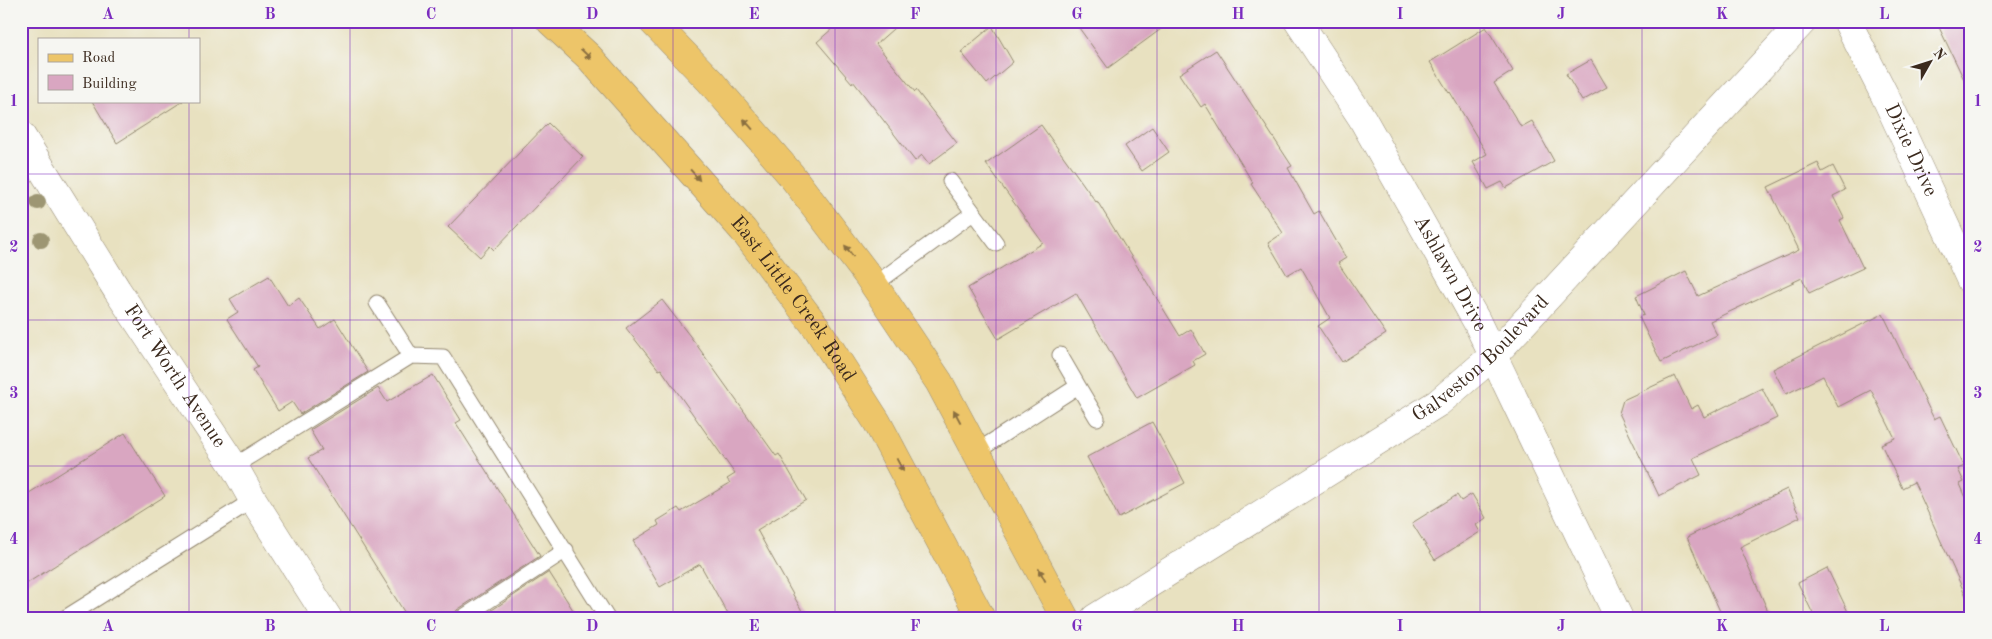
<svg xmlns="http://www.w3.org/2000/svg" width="1992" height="639" font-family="'Old Standard TT',serif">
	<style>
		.building { fill: #d9a6c1 }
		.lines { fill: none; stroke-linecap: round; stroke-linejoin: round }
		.service-casing { stroke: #92866f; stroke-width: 17 }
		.minor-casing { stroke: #92866f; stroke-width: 29 }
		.primary-casing { stroke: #92866f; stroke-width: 29 }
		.service { stroke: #fff; stroke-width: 15 }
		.minor { stroke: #fff; stroke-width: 28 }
		.primary { stroke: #edc569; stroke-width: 28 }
		.tree { fill: #9d9673 }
		.oneway { fill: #8b7040 }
		.grid { fill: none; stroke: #7b2cbf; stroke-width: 1; stroke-opacity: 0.55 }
		.labels { text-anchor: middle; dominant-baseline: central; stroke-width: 4; stroke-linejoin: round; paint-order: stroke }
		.street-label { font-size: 20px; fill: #3b2a1e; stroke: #f6f6f2 }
		.neatline { fill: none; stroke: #7b2cbf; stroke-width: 2 }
		.grid-label { font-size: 16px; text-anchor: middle; font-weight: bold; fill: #7b2cbf }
	</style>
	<rect width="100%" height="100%" fill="#f6f6f2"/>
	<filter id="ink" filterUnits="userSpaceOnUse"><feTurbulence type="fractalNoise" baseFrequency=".02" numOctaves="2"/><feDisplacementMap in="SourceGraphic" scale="10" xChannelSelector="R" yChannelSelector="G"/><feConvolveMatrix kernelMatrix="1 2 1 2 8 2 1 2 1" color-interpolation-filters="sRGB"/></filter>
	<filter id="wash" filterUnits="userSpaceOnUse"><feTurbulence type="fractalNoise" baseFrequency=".0096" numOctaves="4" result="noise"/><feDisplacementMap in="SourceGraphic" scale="20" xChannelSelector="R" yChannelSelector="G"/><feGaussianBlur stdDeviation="1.12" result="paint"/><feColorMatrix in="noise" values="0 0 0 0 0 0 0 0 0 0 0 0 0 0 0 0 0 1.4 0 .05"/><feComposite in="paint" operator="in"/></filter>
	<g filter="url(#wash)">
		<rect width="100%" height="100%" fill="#e8e1c0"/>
		<g id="blocks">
			<!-- building -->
			<path class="building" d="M841 21H902L876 44 915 92 916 90 957 143 929 164 922 155 915 161 853 81 852 83 817 42Z
				M1074 21H1172L1108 68Z
				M1936 21H1971V94Z
				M992 26 1013 62 987 84 961 52Z
				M1486 27 1513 71 1494 83 1521 127 1532 121 1554 161 1506 188 1502 182 1488 189 1473 162 1487 154 1450 92 1449 93 1430 62Z
				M1216 50 1292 166 1288 168 1314 214 1319 211 1346 258 1338 263 1386 334 1342 362 1318 326 1330 318 1301 267 1287 275 1268 243 1283 233 1251 184 1253 183 1205 104 1201 107 1179 74Z
				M1591 60 1607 87 1582 101 1566 74Z
				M92 101H183L117 143Z
				M548 123 583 157 494 250 490 246 480 257 448 227Z
				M1041 125 1096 202 1097 201 1180 336 1191 329 1205 354 1193 361 1195 365 1137 398 1076 293 998 339 968 288 1043 243 986 164Z
				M1152 127 1169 152 1142 171 1125 146Z
				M1818 163 1822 172 1833 166 1845 190 1833 196 1844 218 1840 220 1863 268 1809 293 1802 278 1710 321 1717 335 1661 362 1639 317 1644 315 1636 296 1686 271 1698 296 1799 250 1768 187Z
				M269 276 288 306 299 298 320 329 335 319 368 372 300 414 292 402 278 411 253 370 258 367 227 319 238 312 230 299Z
				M662 300 696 344 776 456 779 454 806 500 757 530 806 618H730L700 564 660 587 633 541 659 525 657 521 678 508 681 512 730 483 727 479 735 474 661 369 659 370 626 328Z
				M1883 314 1934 419 1940 416 1964 466 1958 469 1964 482 1960 484 1971 509V607L1914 482 1902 488 1881 444 1895 438 1871 390 1838 407 1823 376 1786 394 1773 369Z
				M433 375 461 420 456 423 540 556 457 610 453 618H408L308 458 322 450 310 430 378 388 387 402Z
				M1675 376 1691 409 1698 405 1704 417 1762 388 1777 418 1693 458 1701 475 1659 496 1619 413 1623 400Z
				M1152 422 1185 483 1119 518 1087 457Z
				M125 433 165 496 21 587V498Z
				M1787 489 1800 517 1740 547 1771 618H1723L1687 537Z
				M1472 494 1486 518 1476 525 1480 532 1435 560 1412 523 1457 495 1461 501Z
				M1827 568 1851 618H1815L1798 583Z
				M549 572 578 618H480Z"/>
		</g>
	</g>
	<g filter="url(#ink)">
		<use href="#blocks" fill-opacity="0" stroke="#92866f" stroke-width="1"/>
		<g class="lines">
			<!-- service casing -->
			<g class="service-casing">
				<path id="service" d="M950 181 996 243
					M874 285 973 213
					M1060 355 1078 386
					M411 356 443 357 607 618
					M976 452 1078 386 1097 418
					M234 466 411 356 377 303
					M65 618 253 500
					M462 618 566 550"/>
			</g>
			<!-- minor casing -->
			<g class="minor-casing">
				<g id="minor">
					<path id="s1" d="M1298 21 1362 118 1476 320 1619 618"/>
					<path id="s2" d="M1847 21 1885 96 1971 281"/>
					<path id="s3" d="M21 135 117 290 234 466 253 500 328 618"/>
					<path id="s4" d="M1095 618 1438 403 1494 355 1803 21"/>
				</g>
			</g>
			<!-- primary casing -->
			<g class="primary-casing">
				<g id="primary">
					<path id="s5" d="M550 21 589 57 743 230 817 328 877 422 981 618"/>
					<path d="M652 21 710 81 791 175 868 276 939 382 1065 618"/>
				</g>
			</g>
			<!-- service -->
			<use href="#service" class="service"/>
			<!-- minor -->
			<use href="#minor" class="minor"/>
			<!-- primary -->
			<use href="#primary" class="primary"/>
		</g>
		<!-- trees -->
		<g class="tree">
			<circle cx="38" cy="202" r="8"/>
			<circle cx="41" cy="240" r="8"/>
		</g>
		<!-- one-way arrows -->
		<defs><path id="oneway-solid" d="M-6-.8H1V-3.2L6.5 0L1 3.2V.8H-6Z" transform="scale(1.25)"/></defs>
		<g class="oneway">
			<use href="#oneway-solid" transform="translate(586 54) rotate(44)"/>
			<use href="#oneway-solid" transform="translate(748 124) rotate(-131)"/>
			<use href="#oneway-solid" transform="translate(695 175) rotate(49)"/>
			<use href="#oneway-solid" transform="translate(849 251) rotate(-127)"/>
			<use href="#oneway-solid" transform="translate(957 416) rotate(-118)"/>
			<use href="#oneway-solid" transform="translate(900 465) rotate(62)"/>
			<use href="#oneway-solid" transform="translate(1042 575) rotate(-118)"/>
		</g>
	</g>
	<!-- grid -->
	<path class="grid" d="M189 21V39M350 21V618M512 21V618M673 21V618M835 21V618M996 21V618M1157 21V618M1319 21V618M1480 21V618M1642 21V618M1803 21V618M189 101V618M21 174H1971M21 320H1971M21 466H1971"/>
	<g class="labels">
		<!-- street labels -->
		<g class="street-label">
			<text stroke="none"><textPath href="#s2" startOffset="144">Dixie Drive</textPath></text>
			<text stroke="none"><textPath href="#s1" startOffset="295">Ashlawn Drive</textPath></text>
			<text stroke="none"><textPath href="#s5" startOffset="370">East Little Creek Road</textPath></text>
			<text stroke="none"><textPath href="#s4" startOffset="466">Galveston Boulevard</textPath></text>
			<text stroke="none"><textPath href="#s3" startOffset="286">Fort Worth Avenue</textPath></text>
		</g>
	</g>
	<!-- margin -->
	<rect width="1992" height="639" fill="none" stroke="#f6f6f2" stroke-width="55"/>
	<!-- legend -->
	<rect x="38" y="38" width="162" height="65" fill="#f6f6f2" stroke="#aba49d"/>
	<rect x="48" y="54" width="25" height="8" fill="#edc569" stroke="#aba49d"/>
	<text x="82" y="62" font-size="15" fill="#3b2a1e">Road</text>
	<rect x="48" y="75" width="25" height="15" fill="#d9a6c1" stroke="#aba49d"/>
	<text x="82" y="88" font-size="15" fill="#3b2a1e">Building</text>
	<!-- north arrow -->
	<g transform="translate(1930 62) rotate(51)" stroke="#f6f6f2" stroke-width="4" paint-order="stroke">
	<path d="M0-4L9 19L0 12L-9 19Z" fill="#3b2a1e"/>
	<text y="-8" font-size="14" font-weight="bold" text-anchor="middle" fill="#3b2a1e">N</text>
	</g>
	<rect x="28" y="28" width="1936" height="584" class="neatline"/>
	<g class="grid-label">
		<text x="108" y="19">A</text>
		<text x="270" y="19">B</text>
		<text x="431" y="19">C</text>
		<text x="592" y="19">D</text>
		<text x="754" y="19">E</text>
		<text x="915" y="19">F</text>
		<text x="1077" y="19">G</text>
		<text x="1238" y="19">H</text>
		<text x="1400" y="19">I</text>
		<text x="1561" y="19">J</text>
		<text x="1722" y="19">K</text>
		<text x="1884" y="19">L</text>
		<text x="14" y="106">1</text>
		<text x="1978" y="106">1</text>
		<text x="14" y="252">2</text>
		<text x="1978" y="252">2</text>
		<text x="14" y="398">3</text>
		<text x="1978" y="398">3</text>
		<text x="14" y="544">4</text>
		<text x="1978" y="544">4</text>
		<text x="108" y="631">A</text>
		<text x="270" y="631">B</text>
		<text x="431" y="631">C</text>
		<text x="592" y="631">D</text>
		<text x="754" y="631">E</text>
		<text x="915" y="631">F</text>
		<text x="1077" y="631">G</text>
		<text x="1238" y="631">H</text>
		<text x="1400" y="631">I</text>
		<text x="1561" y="631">J</text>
		<text x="1722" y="631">K</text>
		<text x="1884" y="631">L</text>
	</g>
</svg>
